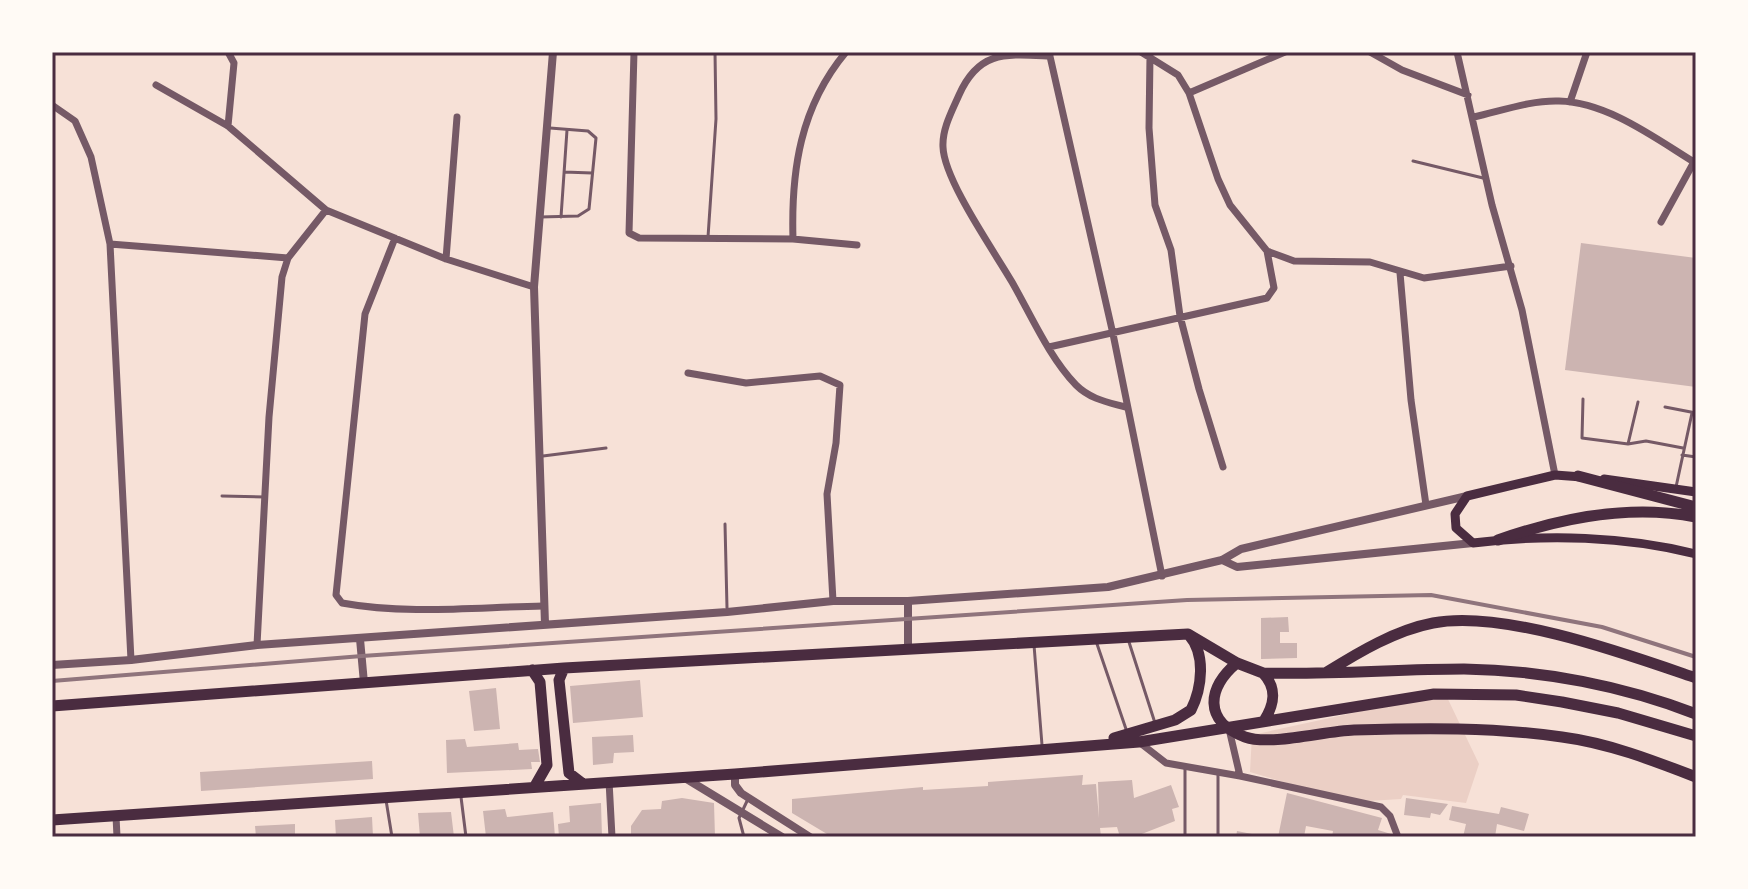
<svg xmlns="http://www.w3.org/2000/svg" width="1748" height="889" font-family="'Open Sans',sans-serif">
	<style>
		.green { fill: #ebcfc5 }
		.building { fill: #ccb4b1 }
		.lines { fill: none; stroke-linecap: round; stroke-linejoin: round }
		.service { stroke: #755966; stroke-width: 3 }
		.minor { stroke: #755966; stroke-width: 7 }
		.tertiary { stroke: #755966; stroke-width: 8 }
		.secondary { stroke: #4a2c40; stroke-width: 9 }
		.trunk { stroke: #4a2c40; stroke-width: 11 }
		.rail { stroke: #8f747c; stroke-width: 4 }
		.neatline { fill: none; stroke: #4a2c40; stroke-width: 3 }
	</style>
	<rect width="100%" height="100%" fill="#f7e1d7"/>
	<!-- green -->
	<path class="green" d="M1445 693 1479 764 1466 803 1403 795 1401 799 1352 802 1250 772 1252 735Z"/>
	<!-- building -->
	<path class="building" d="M1581 243 1696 258V387L1565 370Z
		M1288 617 1289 632H1280V643H1297V658L1261 659V618Z
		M640 680 643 717 573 723 570 686Z
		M496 688 500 729 474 731 469 691Z
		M633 735 634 752 614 753 613 763 593 765 592 737Z
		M465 739 467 747 518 743 519 750 538 749 540 762H531L532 769 447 773 446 740Z
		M372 761 373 779 201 791 200 772Z
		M1083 775 1082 785 1096 784 1099 818 1098 782 1132 780 1134 798 1171 785 1179 807 1172 809 1175 821 1134 837H1120L1117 827 1100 828 1101 837H832L792 813V799L923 787V790L988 786V782Z
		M1287 793 1382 818 1378 830 1391 834 1390 837H1332L1333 831 1306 826 1304 837H1278Z
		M682 798 714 803 715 837H631V826L642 810 661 809 662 801Z
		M1406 798 1448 804 1440 815 1431 813 1430 818 1404 815Z
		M601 803 602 837H559L558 824 570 822 569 806Z
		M1452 806 1499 814 1501 807 1529 814 1524 831 1497 824 1495 837H1463L1466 824 1449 820Z
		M505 809 507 817 553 812 555 837H486L483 811Z
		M451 812 454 837H420L418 813Z
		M372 817 373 837H336L335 820Z
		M295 824V837H256L255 826Z
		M1237 831 1262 836V837H1236Z"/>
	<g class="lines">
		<!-- service -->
		<path class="service" d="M1413 161 1483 178
			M564 172 592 173
			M540 217 578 216 589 209 596 138 588 131 550 128
			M561 217 567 130
			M708 237 716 119 715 52
			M1583 399 1582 438 1628 444 1646 441 1683 448
			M1665 407 1696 413
			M1628 444 1638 402
			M1682 455 1696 457
			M543 456 606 448
			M1676 487 1692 413
			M222 496 265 497
			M725 524 727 608
			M1128 639 1155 723
			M1096 641 1127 732
			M1034 645 1042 745
			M1218 772V837
			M461 797 466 837
			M386 800 392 837
			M744 837 739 818 748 799
			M1185 837V766"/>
		<!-- minor -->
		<path class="minor" d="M228 52 234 63 228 126
			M634 52 629 233 639 238 793 239 857 245
			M1049 52 1113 334 1162 576
			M1141 52 1178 75 1189 93 1218 179 1230 205 1267 251 1294 261 1370 262 1424 278 1511 266
			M1370 52 1402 70 1468 95
			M1457 52 1492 205 1522 310 1555 475
			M1050 56C1006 54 979 50 959 95 952 111 942 129 943 147 944 180 994 251 1012 282 1031 315 1049 357 1076 385 1090 399 1107 402 1125 407
			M1150 56 1149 128 1155 205 1171 250 1180 316 1199 389 1223 467
			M156 85 228 126 326 210 446 259 534 287
			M1189 93 1285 52
			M1570 102 1587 52
			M52 105 75 121 91 157 110 244 131 660
			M1474 117C1501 111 1531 100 1559 101 1607 102 1655 138 1694 162
			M1661 222 1695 160
			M395 238 365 314 336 595 342 603C407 615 478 607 543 606
			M793 239C791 171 800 107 846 52
			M110 244 288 258
			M446 259 457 117
			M1400 273 1411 400 1426 505
			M1049 347 1267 298 1274 288 1267 251
			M688 373 746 383 820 376 840 385 836 443 827 494 833 601
			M257 645 269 417 282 277 288 258 326 210
			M1229 729 1240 776 1381 807 1390 816 1398 837
			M1139 742 1166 763 1240 776
			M609 781 612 837
			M116 816 117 837"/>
		<!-- tertiary -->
		<path class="tertiary" d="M1222 560 1237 567 1473 543
			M908 601V647
			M545 624 534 287 553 52
			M360 639 364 683
			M52 665 131 660 257 645 727 612 833 601H908L1108 587 1222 560 1241 549 1467 496
			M735 774V785L741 793 810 837
			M685 778 782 837"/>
		<!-- secondary -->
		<path class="secondary" d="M1582 477 1555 475 1467 496 1455 514 1456 528 1473 543C1546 534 1625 536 1696 554
			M1604 479 1696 492"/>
		<!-- trunk -->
		<path class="trunk" d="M1578 476 1696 507
			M1498 540C1560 518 1631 504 1696 517
			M1237 663C1207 687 1203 722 1245 737 1271 746 1324 731 1354 730 1423 728 1493 727 1562 737 1608 743 1652 760 1696 777
			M564 668 559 680 569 773 582 783
			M532 670 540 682 547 765 535 786
			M1327 672C1359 652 1396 630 1433 623 1503 609 1629 655 1696 678
			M1263 673C1278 689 1274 705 1264 721
			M52 706 564 668 1188 634 1237 663 1263 673C1330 675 1397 669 1464 669 1542 670 1624 686 1696 714
			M1114 738 1175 720 1191 710C1202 688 1206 654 1189 635
			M52 820 735 774 1139 742 1434 694 1516 695 1562 702 1618 713 1696 736"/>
		<!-- rail -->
		<path class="rail" d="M52 681 362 656 1187 600 1431 595 1602 627 1696 657"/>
	</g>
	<!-- border -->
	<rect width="1748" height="889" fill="none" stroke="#fffaf5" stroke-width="108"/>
	<rect x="54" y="54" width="1640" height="781" class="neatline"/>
</svg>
